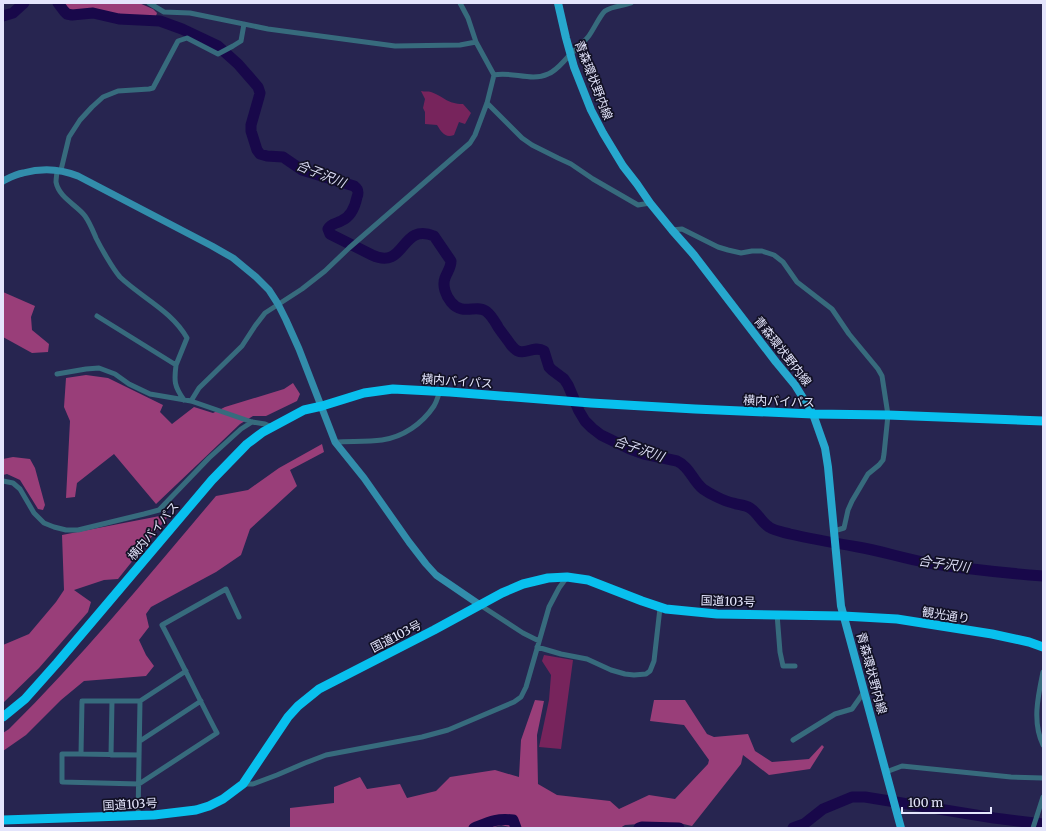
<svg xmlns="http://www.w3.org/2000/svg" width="1046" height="831" font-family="Merriweather,'Noto Sans JP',serif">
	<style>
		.green { fill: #77245c }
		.forest { fill: #993e79 }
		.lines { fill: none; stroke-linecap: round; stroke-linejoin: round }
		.river { stroke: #18084a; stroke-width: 11 }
		.street { stroke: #376b7d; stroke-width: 5 }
		.secondary { stroke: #328dab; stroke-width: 7 }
		.primary { stroke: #27a8ce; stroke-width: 8 }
		.highway { stroke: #08c0ee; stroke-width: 9 }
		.labels { text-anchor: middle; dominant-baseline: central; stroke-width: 3.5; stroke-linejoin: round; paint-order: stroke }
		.street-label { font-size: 12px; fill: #e4e5fc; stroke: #121125 }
		.water-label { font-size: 13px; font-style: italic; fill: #dadbf4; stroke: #121125 }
	</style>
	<rect width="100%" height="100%" fill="#272550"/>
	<!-- green -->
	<path class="green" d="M421 91C425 92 428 91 431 92 445 97 447 104 463 104L471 113 465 124 459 122 454 135C445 138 442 133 437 125L425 124V112L423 108 425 99Z
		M544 655 573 660 561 749 539 747 549 700 551 675 542 661Z"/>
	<!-- forest -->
	<path class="forest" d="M61 3H139L153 9 157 13 156 16 144 17 88 11 75 14 65 9Z
		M3 292 35 306 31 317 32 330 49 344 48 352 32 353 3 337Z
		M86 375 108 378 163 405 160 412 172 424 194 407 213 413 225 407 284 389 293 383 300 394 297 401 266 416H253L240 424 156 504 114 454 77 483 75 497 66 498 70 421 64 407 66 378Z
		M322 444 324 452 290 470 297 486 250 529 241 555 216 572 151 607 146 614 149 627 139 640 146 655 154 666 146 676 84 681 61 700 26 735 3 751V733L9 729C83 656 149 575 216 496L248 490 279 468Z
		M13 457 30 459 35 468 45 505 43 510 38 509 20 480 7 474 3 475V459Z
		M170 514 118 579 104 580 74 590 91 602 88 612 39 668 3 703V645L29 634 56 602 64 590 62 535Z
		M535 700 544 701 537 735 538 784 557 795 610 801 619 809 649 795 675 799 708 764 709 760 684 725 650 721 654 700H685L707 734 714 737 748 734 755 751 772 762 809 759 822 745 824 747 810 769 769 775 743 755 741 764 692 826 679 823H653L625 825 620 828H514L501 825 490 828H290V808L334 803V787L360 777 367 789 400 784 407 798 436 791 450 777 495 770 519 777 521 740Z"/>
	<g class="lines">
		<!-- river -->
		<path class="river" d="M58 3 64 11 67 14 72 15 93 13 119 19 160 21 182 29 218 46 238 64 258 87 260 93 259 97 251 125V131L257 150 260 154 267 156 283 157 302 170 354 186C358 189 359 192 357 197 355 207 351 217 341 221 336 224 331 223 328 229L330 234 372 255C406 271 400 222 434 236L451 261C451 268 447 272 445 278 442 286 446 296 451 302 463 317 477 303 487 312 492 316 495 322 498 327 502 333 507 339 511 345 513 347 515 350 518 351 526 355 534 345 544 351L549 367 552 370 564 379 568 385 579 411 585 421 592 428 601 435 630 449 644 454 677 461C690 467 692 480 703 489 710 494 724 501 733 503 739 505 745 505 750 508 758 513 761 522 769 527 775 531 783 532 790 534 812 539 835 543 858 547 882 551 905 559 929 563 966 569 1005 573 1043 576
			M3 16 13 13 24 3
			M474 828C489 822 496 818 513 820L516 828
			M639 828 642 827 679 828
			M793 828 804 824 823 809 852 797H865L994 818 1043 824"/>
		<!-- street -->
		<path class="street" d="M149 3 164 12 190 13 268 29 395 46 460 45 476 42
			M494 75C512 71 531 82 548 74 558 70 563 61 571 54 577 48 583 43 588 37 593 31 600 15 605 11 612 6 623 6 631 3
			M487 103 522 138 532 145 558 158 571 164 593 179 638 205 650 203
			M57 170C57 174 56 178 56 182 59 198 77 205 85 216 90 223 93 231 96 238 101 248 113 269 120 277 142 298 172 311 187 338L176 365
			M61 170 69 137 80 120 92 107 103 97 118 91 149 89 153 88 178 41 187 38 218 54 233 46 241 41 244 24
			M672 230 682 229 718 247 728 250 741 253 752 251H762L774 255 783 262 797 282 832 309 849 334 878 369 882 376 888 415 884 454 883 460 879 465 868 474 852 501 848 510 844 528 834 531
			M97 316 176 365C174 381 174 386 184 400
			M57 374 86 369 99 368 115 374 129 384 150 394 191 401 252 422 265 424 272 427
			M191 401 199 388 242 346 255 326 265 313 302 289 325 271 349 248 470 143 475 135 487 103 494 75 476 42 468 18 460 3
			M335 442C351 441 367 442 382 440 403 437 422 424 434 406 437 401 438 396 440 391
			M3 481 13 483 20 489 34 513 44 523 54 527 66 530H78L144 514 159 510 209 458 241 429 252 422
			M480 605 523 633 539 641
			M777 614 780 652 783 666H795
			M537 647 561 654 587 659 611 670 625 674 634 675 646 674 650 671 654 661 660 608
			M186 671 140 701H82L81 754H62V782L139 784 217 733C198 697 181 661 162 625L226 589 239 617
			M1043 672C1038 696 1032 722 1043 745
			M793 740 835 714 852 709 864 692
			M140 741 201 701
			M81 754 139 755
			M111 755 112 701
			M886 772 902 766 1011 777 1043 778
			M243 784H253L277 775 305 763 326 755 422 737 448 730 514 702 521 697 526 687 549 607 559 588 567 577
			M138 816 140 701
			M1033 828 1043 797"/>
		<!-- secondary -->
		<path class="secondary" d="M3 181C9 178 16 174 23 173 41 168 61 169 78 176L212 246 233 258 256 277 269 290 278 304 286 320 299 349 335 442 364 478 409 542 426 564 436 575 480 605"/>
		<!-- primary -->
		<path class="primary" d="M558 3 566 38 574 67 591 110 603 133 623 166 637 184 650 203 672 230 694 255 776 362 795 385 813 414 825 448 828 467 841 606 901 828"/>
		<!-- highway -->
		<path class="highway" d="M3 717 25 699 57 663 212 480 247 444 263 432 304 410 322 406 364 393 393 389 450 392 591 403 695 409 813 414 888 415 1043 421
			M3 820 154 815 196 810 209 806 223 799 243 784 288 717 298 706 319 689 434 630 502 593 523 584 548 578 567 577 588 580 642 601 666 609 717 614 843 616 897 619 992 634 1029 642 1043 647"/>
	</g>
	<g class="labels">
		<!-- street labels -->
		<g class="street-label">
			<text transform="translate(594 80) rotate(69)">青森環状野内線</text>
			<text transform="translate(783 351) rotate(52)">青森環状野内線</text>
			<text transform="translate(457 381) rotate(4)">横内バイパス</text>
			<text transform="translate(779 401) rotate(2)">横内バイパス</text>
			<text transform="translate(153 531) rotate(-50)">横内バイパス</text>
			<text transform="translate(728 601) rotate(2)">国道103号</text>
			<text transform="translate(946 615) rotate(9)">観光通り</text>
			<text transform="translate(396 636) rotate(-27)">国道103号</text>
			<text transform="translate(872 673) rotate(75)">青森環状野内線</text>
			<text transform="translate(130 804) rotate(-3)">国道103号</text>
		</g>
		<!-- water labels -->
		<g class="water-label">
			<text transform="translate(321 174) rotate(22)">合子沢川</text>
			<text transform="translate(639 449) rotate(19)">合子沢川</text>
			<text transform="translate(944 564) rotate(8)">合子沢川</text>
		</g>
	</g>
	<!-- border -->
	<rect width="1046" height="831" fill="none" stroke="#e4e5fc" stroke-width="8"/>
	<!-- scale -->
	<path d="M902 807v6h89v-6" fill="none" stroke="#e4e5fc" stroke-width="2"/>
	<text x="908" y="807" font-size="12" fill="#e4e5fc" stroke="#121125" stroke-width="3" paint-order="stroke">100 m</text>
</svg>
